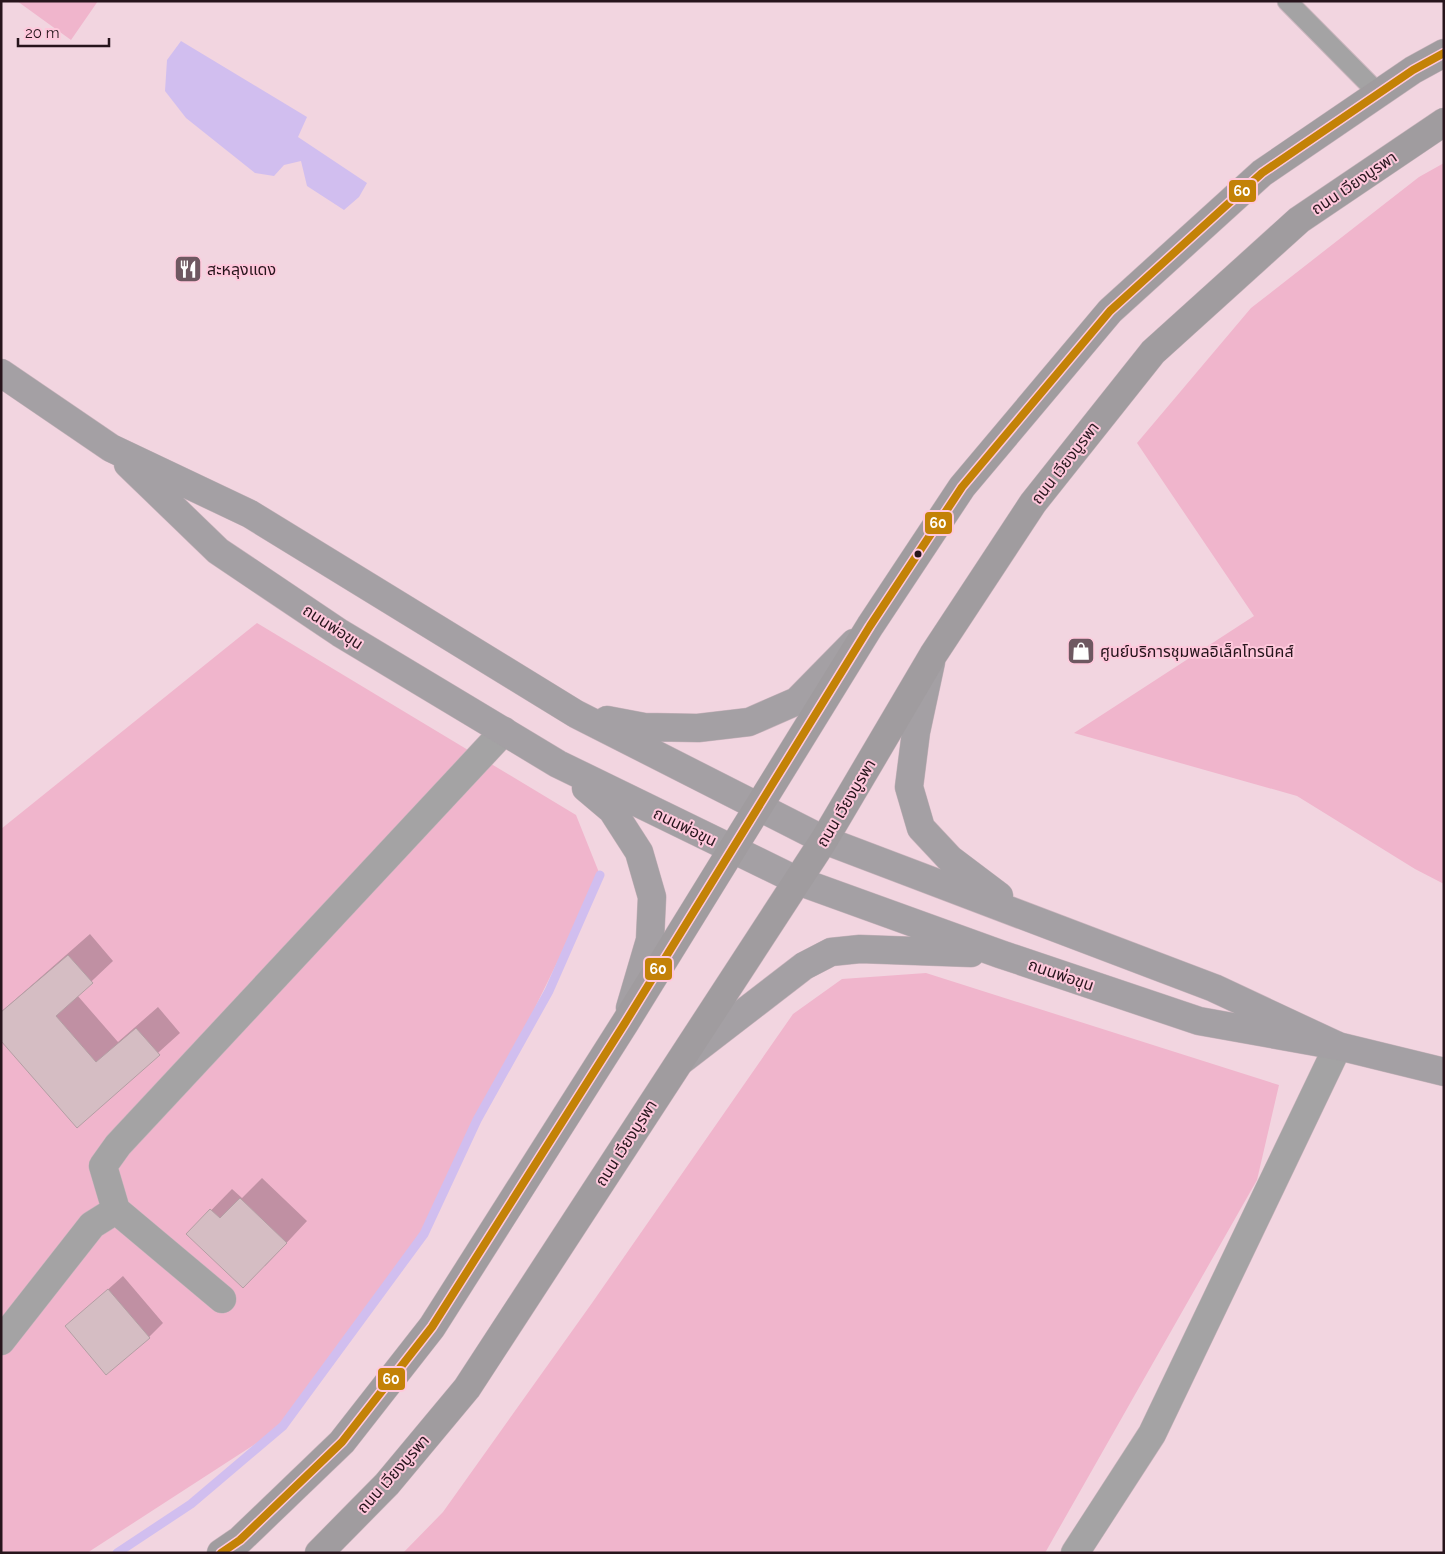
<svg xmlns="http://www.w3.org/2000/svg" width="1445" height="1554" font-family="Raleway,'Noto Sans Thai',sans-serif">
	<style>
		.green { fill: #f0b5cc }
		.water { fill: #d1beef }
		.shadow { fill: #0003 }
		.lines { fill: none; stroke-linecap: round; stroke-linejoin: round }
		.stream { stroke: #d1beef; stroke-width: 9 }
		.building { fill: #d5bdc3; stroke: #b49ea4 }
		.lane-casing { stroke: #cbb5be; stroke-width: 21 }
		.street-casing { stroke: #cbb5be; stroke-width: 29 }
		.secondary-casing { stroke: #cbb5be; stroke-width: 29 }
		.primary-casing { stroke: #cbb5be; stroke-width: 29 }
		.lane { stroke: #a4a3a4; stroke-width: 19 }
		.street { stroke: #a4a3a4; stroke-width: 28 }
		.secondary { stroke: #a4a0a4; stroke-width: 28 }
		.primary { stroke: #a09c9f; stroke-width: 28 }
		.bus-1-casing { stroke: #ffc8dc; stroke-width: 11 }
		.bus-1 { stroke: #c38207; stroke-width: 8 }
		.bus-dot { fill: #27151c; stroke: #ffc8dc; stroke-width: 2 }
		.labels { text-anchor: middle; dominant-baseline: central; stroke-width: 4; stroke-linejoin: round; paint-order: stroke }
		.street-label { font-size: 16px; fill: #27151c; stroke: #ffc8dc }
		.poi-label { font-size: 16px; fill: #27151c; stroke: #ffc8dc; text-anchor: start }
		.line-badge { stroke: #ffc8dc; stroke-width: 2 }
		.badge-label { font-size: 14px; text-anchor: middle; font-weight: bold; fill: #fff }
	</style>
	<rect width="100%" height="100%" fill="#f2d5e0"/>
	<!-- green -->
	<path class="green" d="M17 1H98L71 40Z
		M1444 163V884L1415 869 1297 796 1074 733 1254 616 1137 443 1251 308 1419 177Z
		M257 623 576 815 600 875 424 1234 283 1426 87 1553H1V829Z
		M926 973 1279 1085 1257 1180 1045 1553H403L443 1512 592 1303 793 1014 842 979Z"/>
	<!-- water -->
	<path class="water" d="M181 41 307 117 298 137 367 183 359 197 344 210 307 186 301 161 284 165 274 176 255 173 186 118 165 91 167 60Z"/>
	<!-- shadow -->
	<path class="shadow" d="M90 934 113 961 77 995 118 1042 158 1007 180 1033 77 1126 1 1012Z
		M262 1178 307 1221 265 1266 188 1234 232 1189 242 1198Z
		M123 1276 163 1323 149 1337 67 1326Z"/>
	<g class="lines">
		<!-- stream -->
		<path class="stream" d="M117 1553 191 1504 283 1426 424 1234 477 1120 549 991 600 875"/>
	</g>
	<!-- building -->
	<path class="building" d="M68 955 93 983 56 1016 96 1062 136 1028 160 1055 77 1128 1 1041V1012Z
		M240 1198 287 1243 243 1288 186 1234 210 1209 220 1218Z
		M108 1289 150 1338 106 1375 65 1326Z"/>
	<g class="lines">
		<!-- lane casing -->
		<g class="lane-casing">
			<path id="lane" d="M1287 1 1379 94"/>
		</g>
		<!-- street casing -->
		<g class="street-casing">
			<path id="street" d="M222 1299 116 1210 103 1166 118 1145 504 731
				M1 1341 92 1225 116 1210
				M1075 1553 1152 1434 1338 1046"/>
		</g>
		<!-- secondary casing -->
		<g class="secondary-casing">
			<path id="secondary" d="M1 373 111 448 250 514 576 714 824 840 1214 988 1338 1046
				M128 464 218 551 340 633 558 764 798 881 1000 954 1199 1021 1338 1046 1444 1072
				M931 662 916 732 909 787 921 828 950 859 999 896
				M607 720 644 727 698 728 749 722 797 701 854 643
				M586 788 612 810 639 852 652 897 650 940 630 1008
				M682 1060 804 966 831 952 860 949 971 953"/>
		</g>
		<!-- primary casing -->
		<g class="primary-casing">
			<path id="primary" d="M221 1553 240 1540 342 1442 432 1327 625 1023 870 626 962 487 1110 311 1262 173 1413 70 1444 53
				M319 1553 387 1484 467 1388 824 840 933 655 1033 503 1153 352 1299 220 1444 122"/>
		</g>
		<!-- lane -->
		<use href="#lane" class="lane"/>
		<!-- street -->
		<use href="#street" class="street"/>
		<!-- secondary -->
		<use href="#secondary" class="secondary"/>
		<!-- primary -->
		<use href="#primary" class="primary"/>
		<!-- bus-1 casing -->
		<g class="bus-1-casing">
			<path id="bus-1" d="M221 1553 240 1540 342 1442 432 1327 625 1023 870 626 962 487 1110 311 1262 173 1413 70 1444 53"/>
		</g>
		<!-- bus-1 -->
		<use href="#bus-1" class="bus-1"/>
	</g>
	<!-- icons -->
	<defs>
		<g id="restaurant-square" transform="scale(1.4375)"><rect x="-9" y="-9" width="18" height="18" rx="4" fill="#6e5861" stroke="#ffc8dc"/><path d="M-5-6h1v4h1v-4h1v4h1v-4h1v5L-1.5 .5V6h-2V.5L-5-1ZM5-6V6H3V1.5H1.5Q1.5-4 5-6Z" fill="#fff"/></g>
		<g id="shop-square" transform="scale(1.4375)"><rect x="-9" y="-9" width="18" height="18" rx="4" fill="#6e5861" stroke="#ffc8dc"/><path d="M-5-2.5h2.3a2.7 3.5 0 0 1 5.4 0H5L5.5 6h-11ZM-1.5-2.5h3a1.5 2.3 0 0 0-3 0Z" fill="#fff"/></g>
	</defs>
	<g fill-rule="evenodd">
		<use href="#restaurant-square" x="188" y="269"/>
		<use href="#shop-square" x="1081" y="651"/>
	</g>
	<!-- markers -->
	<circle class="bus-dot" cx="918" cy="554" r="4.5"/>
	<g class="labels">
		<!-- street labels -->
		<g class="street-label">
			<text transform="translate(1354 183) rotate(-34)">ถนน เวียงบูรพา</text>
			<text transform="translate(1065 463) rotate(-52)">ถนน เวียงบูรพา</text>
			<text transform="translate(333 627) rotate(33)">ถนนพ่อขุน</text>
			<text transform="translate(846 803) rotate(-59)">ถนน เวียงบูรพา</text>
			<text transform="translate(685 827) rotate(26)">ถนนพ่อขุน</text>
			<text transform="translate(1061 975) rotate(19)">ถนนพ่อขุน</text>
			<text transform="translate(626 1143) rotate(-57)">ถนน เวียงบูรพา</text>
			<text transform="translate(393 1474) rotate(-48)">ถนน เวียงบูรพา</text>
		</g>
		<!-- poi labels -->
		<g class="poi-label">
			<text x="207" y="269">สะหลุงแดง</text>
			<text x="1100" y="651">ศูนย์บริการชุมพลอิเล็คโทรนิคส์</text>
		</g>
	</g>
	<g class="line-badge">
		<rect x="1228" y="179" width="29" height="24" rx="5" fill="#c38207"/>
		<rect x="924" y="511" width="29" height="24" rx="5" fill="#c38207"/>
		<rect x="644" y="957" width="29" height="24" rx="5" fill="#c38207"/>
		<rect x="377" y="1367" width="29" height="24" rx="5" fill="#c38207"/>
	</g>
	<g class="badge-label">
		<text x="1242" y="196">60</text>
		<text x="938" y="528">60</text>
		<text x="658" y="974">60</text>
		<text x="391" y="1384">60</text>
	</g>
	<!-- border -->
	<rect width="1445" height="1554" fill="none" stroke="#27151c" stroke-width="5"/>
	<!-- scale -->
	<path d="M18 38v8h91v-8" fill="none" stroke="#27151c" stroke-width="2.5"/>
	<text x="25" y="38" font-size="15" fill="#27151c" stroke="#ffc8dc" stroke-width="4" paint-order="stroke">20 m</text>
</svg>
